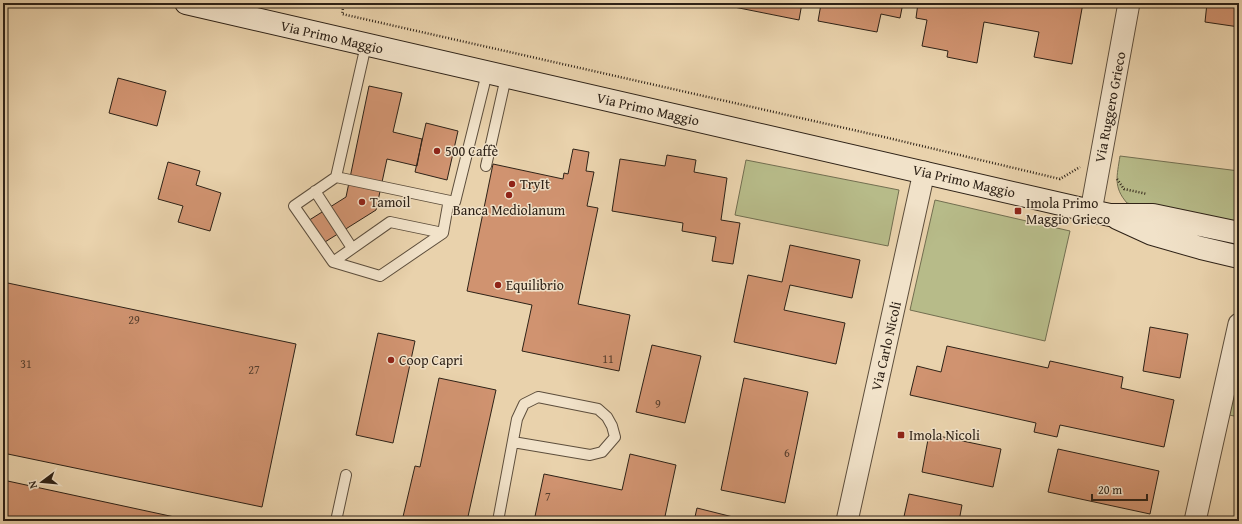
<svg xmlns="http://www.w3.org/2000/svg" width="1242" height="524" font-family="'Gentium Book Plus',serif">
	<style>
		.green { fill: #b7bb89; stroke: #726e50 }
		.building { fill: #d09370; stroke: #2e2217 }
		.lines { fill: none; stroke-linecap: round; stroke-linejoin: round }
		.lane-casing { stroke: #5d4e3c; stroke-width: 12 }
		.street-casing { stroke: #5d4e3c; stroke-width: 23 }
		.secondary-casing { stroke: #2e2217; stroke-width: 24 }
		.path { stroke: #2e2217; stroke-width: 2.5; stroke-dasharray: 1 2; stroke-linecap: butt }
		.lane { stroke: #f1e2c9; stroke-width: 10 }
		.street { stroke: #f1e2c9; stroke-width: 21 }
		.secondary { stroke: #f1e2c9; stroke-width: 22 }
		.poi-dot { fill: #8f2418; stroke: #f1e2c9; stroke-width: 1.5 }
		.labels { text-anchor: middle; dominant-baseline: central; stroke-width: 3; stroke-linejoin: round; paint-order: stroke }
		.number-label { font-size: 12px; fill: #563e2d }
		.street-label { font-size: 14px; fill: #2e2217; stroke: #f1e2c9 }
		.poi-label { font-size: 14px; fill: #2e2217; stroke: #f1e2c9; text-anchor: start }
	</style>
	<rect width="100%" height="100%" fill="#e9d2ac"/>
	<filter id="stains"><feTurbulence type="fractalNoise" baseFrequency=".005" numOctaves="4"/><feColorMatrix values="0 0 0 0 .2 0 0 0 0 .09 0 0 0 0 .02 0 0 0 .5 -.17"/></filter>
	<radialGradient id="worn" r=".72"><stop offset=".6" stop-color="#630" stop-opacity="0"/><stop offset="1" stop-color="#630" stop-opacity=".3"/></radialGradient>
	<!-- green -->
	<path class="green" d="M1120 156 1239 171V227L1127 203C1113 187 1117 176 1120 156Z
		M746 160 899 190 888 246 735 215Z
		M935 200 1070 231 1045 341 910 310Z
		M1239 368V417L1229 415Z"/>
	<!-- building -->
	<path class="building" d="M719 3H802L799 20 719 4Z
		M816 3H903L900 18 881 14 877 32 818 21 821 4Z
		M918 3H1083L1072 64 1034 57 1039 32 984 22 977 63 947 57 948 51 922 46 927 20 916 18Z
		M1207 3H1239V27L1205 22Z
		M118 78 166 91 157 126 109 113Z
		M369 86 402 93 393 132 422 139 417 166 387 159 376 210 317 247 303 224 346 197Z
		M426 123 458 131 447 180 415 172Z
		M573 149 589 152 586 171 594 172 587 206 598 208 578 304 630 315 619 371 522 351 532 305 467 291 493 164 563 179 564 173 568 174Z
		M667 155 696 160 694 172 727 178 721 220 740 223 733 264 712 261 716 237 682 231 683 223 612 211 620 159 665 166Z
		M168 162 200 171 196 185 221 193 210 231 178 222 183 206 158 199Z
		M790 245 860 260 852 298 790 285 784 310 845 323 836 364 734 342 748 275 782 282Z
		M3 282 296 344 262 507 3 453Z
		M1150 327 1188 334 1180 378 1143 371Z
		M378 333 415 341 393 443 356 435Z
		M652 345 701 356 685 423 636 412Z
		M947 346 1048 368 1050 361 1123 377 1121 388 1174 400 1164 447 1060 425 1057 437 1034 432 1036 423 910 395 917 366 941 372Z
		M439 378 496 390 467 521H402L415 466 420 467Z
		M744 378 808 392 785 503 721 490Z
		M929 434 1001 449 993 487 922 472Z
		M1058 449 1159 471 1150 514 1048 492Z
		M630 454 676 465 664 521H534L544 474 622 490Z
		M3 480 193 521H3Z
		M909 494 962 505 959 521H903Z
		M697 508 733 517 732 521H694Z"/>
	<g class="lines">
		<!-- lane casing -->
		<g class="lane-casing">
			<path id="lane" d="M366 45 336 177 294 206 333 262 380 276 443 233 448 205 455 202 487 73
				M486 166 506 77
				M336 177 455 202
				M315 191 352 248
				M333 262 390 222 443 233
				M336 521 346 475
				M498 521 517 419 524 404 538 397 598 409 607 417 612 426 615 437 602 452 590 455 513 442"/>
		</g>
		<!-- street casing -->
		<g class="street-casing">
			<path id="street" d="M1091 211 1129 3
				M847 521 924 172
				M1195 521 1239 324"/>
		</g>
		<!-- secondary casing -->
		<g class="secondary-casing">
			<path id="secondary" d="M186 3 1091 211 1110 215H1153L1239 233
				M1117 218 1152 234 1201 248 1239 257"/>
		</g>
		<!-- path -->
		<path class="path" d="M344 3 342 14 880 136 1060 179 1080 167
			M1117 179 1124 189 1147 194"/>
		<!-- lane -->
		<use href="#lane" class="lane"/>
		<!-- street -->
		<use href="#street" class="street"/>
		<!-- secondary -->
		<use href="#secondary" class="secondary"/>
	</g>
	<!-- markers -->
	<g class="poi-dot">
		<circle cx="437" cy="151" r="4"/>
		<circle cx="512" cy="184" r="4"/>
		<circle cx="509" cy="195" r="4"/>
		<circle cx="362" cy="202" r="4"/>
		<rect x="1014" y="207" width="8" height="8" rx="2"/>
		<circle cx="498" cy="285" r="4"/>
		<circle cx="391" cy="360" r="4"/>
		<rect x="897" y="431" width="8" height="8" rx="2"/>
	</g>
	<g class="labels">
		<!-- number labels -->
		<g class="number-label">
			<text x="134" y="319">29</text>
			<text x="608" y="358">11</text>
			<text x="26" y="363">31</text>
			<text x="254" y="369">27</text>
			<text x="658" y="403">9</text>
			<text x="787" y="452">6</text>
			<text x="548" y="496">7</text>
		</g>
		<!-- street labels -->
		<g class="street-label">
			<text transform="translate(332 37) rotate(13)">Via Primo Maggio</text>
			<text transform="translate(1110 107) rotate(-79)">Via Ruggero Grieco</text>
			<text transform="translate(648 109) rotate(13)">Via Primo Maggio</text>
			<text transform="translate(964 181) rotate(13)">Via Primo Maggio</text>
			<text transform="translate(886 346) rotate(-77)">Via Carlo Nicoli</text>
		</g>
		<!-- poi labels -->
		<g class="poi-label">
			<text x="445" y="151">500 Caffè</text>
			<text x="520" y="184">TryIt</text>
			<text x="370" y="202">Tamoil</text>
			<text x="1026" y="203">Imola Primo<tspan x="1026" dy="16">Maggio Grieco</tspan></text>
			<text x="509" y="210" text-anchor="middle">Banca Mediolanum</text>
			<text x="506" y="285">Equilibrio</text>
			<text x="399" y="360">Coop Capri</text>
			<text x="909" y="435">Imola Nicoli</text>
		</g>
	</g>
	<!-- margin -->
	<rect width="1242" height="524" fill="none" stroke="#e9d2ac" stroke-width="16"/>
	<rect x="4" y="4" width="1234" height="516" fill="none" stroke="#2e2217" stroke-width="2"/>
	<rect x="8" y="8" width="1226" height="508" fill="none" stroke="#2e2217"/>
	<!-- north arrow -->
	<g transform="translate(42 482) rotate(254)" stroke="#f1e2c9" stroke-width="3" paint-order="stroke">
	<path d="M0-3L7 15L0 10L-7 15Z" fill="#2e2217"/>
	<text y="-6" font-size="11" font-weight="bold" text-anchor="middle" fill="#2e2217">N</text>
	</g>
	<!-- scale -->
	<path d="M1092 494v6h55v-6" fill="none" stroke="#2e2217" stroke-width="2"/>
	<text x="1098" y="494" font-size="12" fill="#2e2217" stroke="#f1e2c9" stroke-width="3" paint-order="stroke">20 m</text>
	<rect width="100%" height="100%" filter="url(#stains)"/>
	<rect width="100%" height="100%" fill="url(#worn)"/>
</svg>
